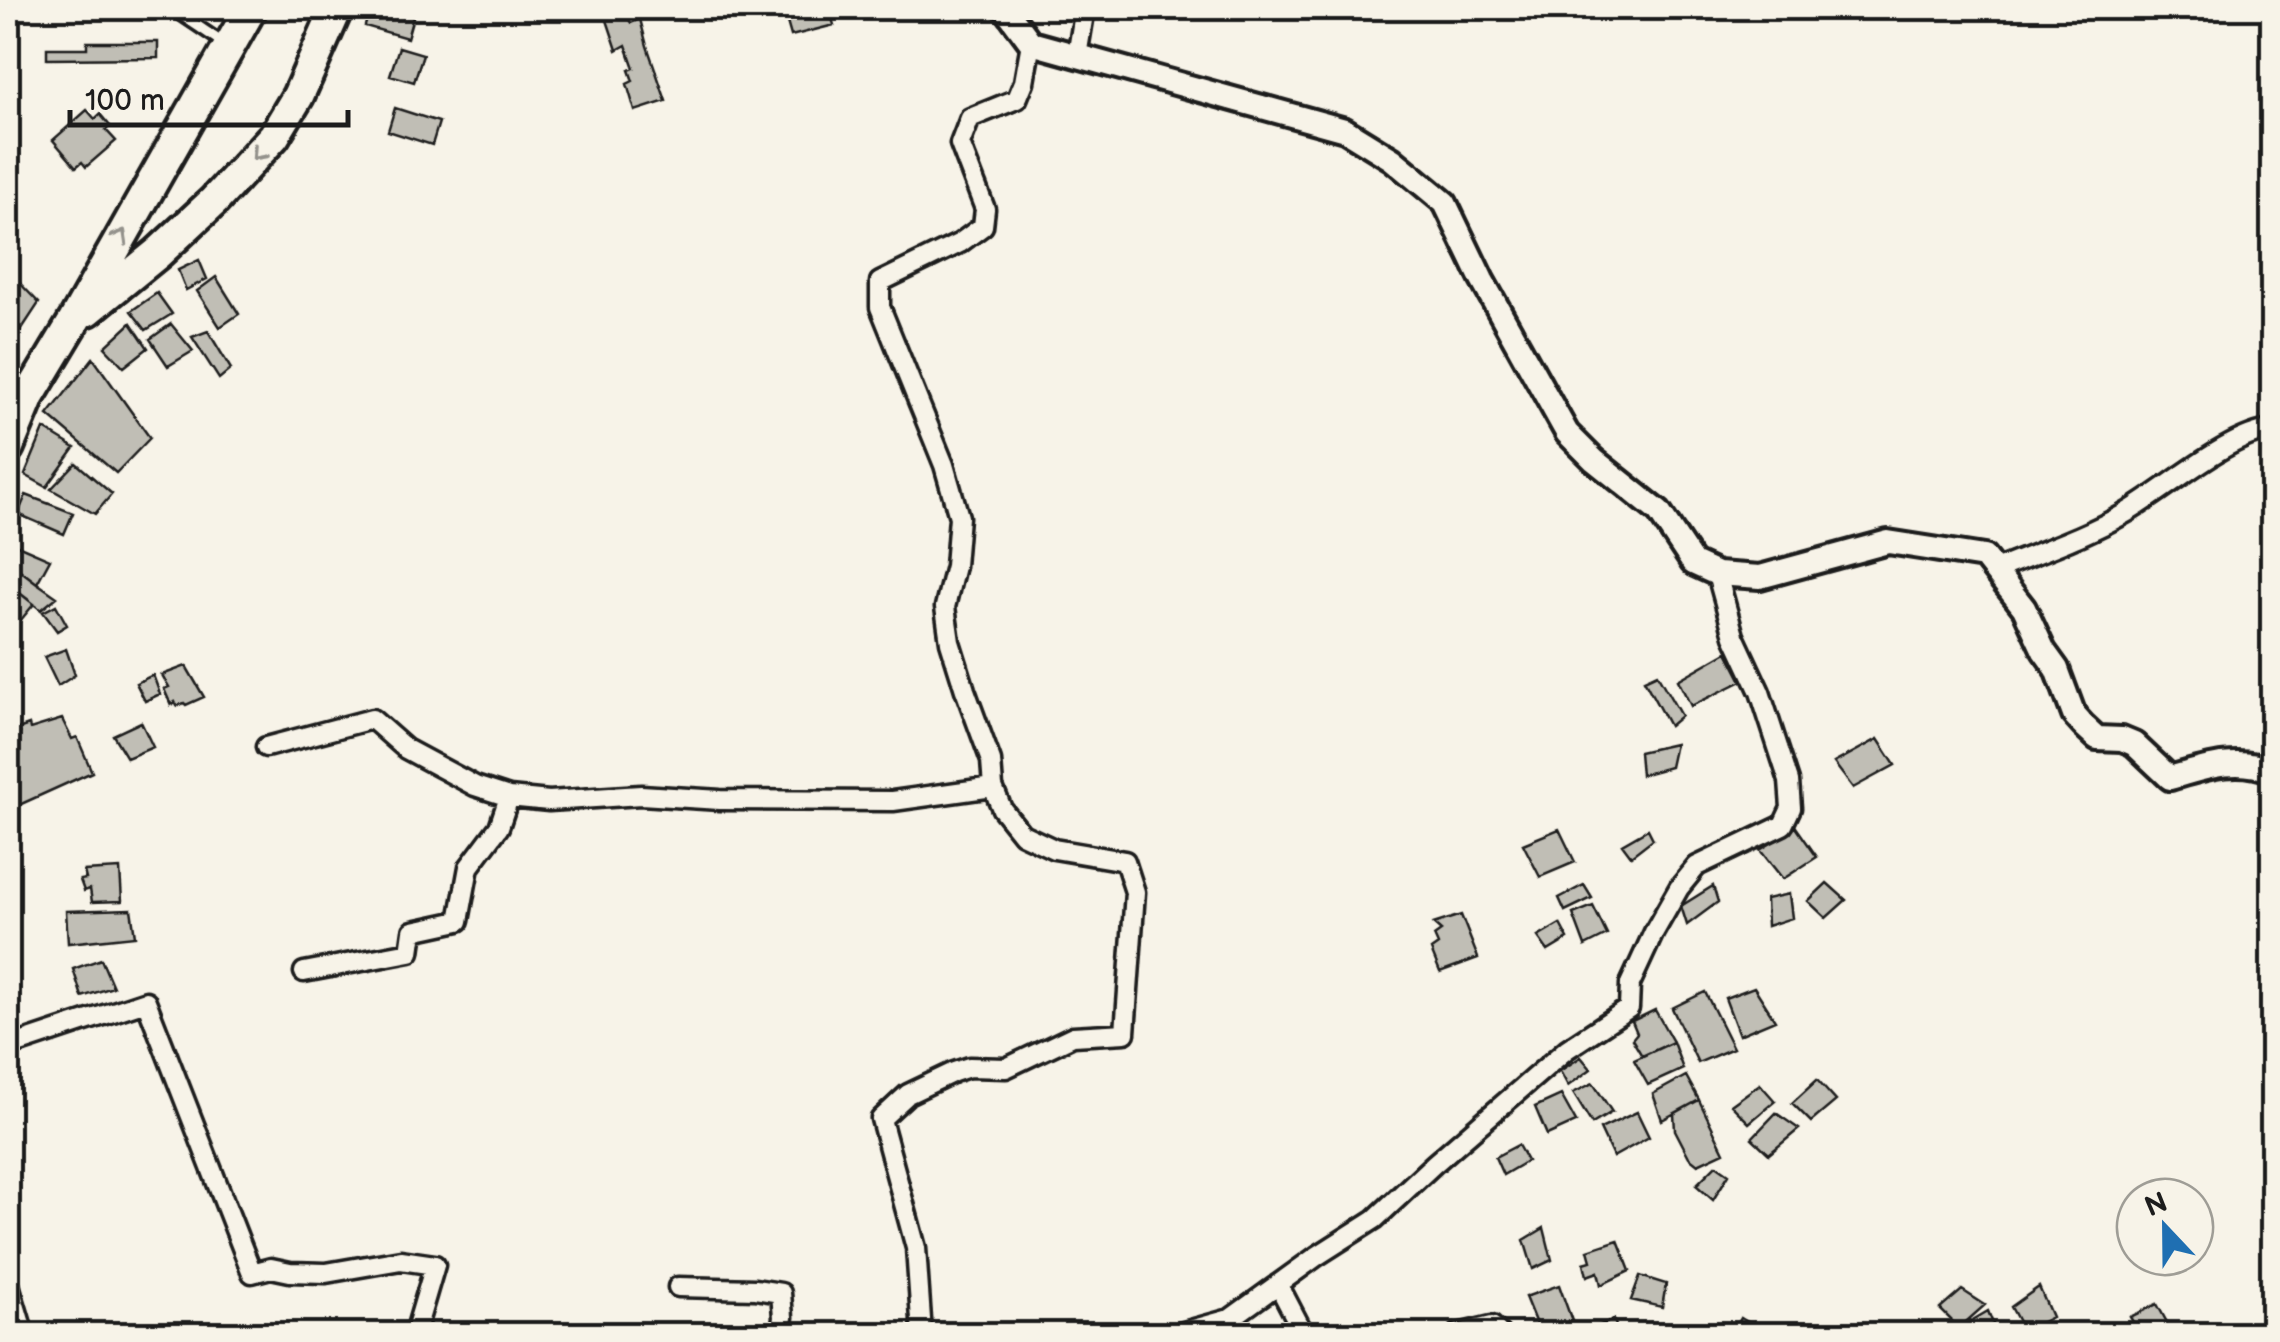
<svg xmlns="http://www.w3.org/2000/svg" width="2280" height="1342" font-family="'Balsamiq Sans',sans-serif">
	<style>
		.building { fill: #c0beb5; stroke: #1c1c1c; stroke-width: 2.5 }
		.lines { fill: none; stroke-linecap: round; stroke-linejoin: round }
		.service-casing { stroke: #1c1c1c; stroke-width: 16 }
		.minor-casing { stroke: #1c1c1c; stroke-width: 25 }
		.tertiary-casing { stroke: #1c1c1c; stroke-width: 30 }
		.trunk-casing { stroke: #1c1c1c; stroke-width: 38 }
		.service { stroke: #f7f3e8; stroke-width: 9 }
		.minor { stroke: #f7f3e8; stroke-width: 18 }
		.tertiary { stroke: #f7f3e8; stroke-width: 22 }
		.trunk { stroke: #f7f3e8; stroke-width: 30 }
		.oneway { stroke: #94928c }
	</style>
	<rect width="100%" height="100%" fill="#f7f3e8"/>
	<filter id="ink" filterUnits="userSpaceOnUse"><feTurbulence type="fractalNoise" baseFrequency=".01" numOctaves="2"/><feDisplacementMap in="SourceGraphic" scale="20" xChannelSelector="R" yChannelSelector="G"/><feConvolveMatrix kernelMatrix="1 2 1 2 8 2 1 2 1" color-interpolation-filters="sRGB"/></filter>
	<g filter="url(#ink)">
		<!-- building -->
		<path class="building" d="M370 8H405L415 10 407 38 365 26Z
			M783 8H829L834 25 791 36Z
			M623 9 631 23 640 19 647 46 666 101 635 111 627 84 633 81 629 70 634 68 626 45 617 50 604 11Z
			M87 42H158V58L47 59V48H87Z
			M399 47 423 54 414 82 390 75Z
			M395 108 439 122 432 145 388 131Z
			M87 110 95 119 100 114 110 126 106 130 116 141 86 167 82 162 76 167 53 140Z
			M199 260 207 279 186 290 178 270Z
			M8 271 39 303 8 350Z
			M216 277 239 314 220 327 197 291Z
			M157 293 172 314 146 330 131 311Z
			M131 323 148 348 124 367 105 347Z
			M171 324 193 351 168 366 150 339Z
			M208 331 231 369 219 379 192 337Z
			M93 358 150 438 116 473 48 415Z
			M44 429 75 448 47 487 25 475Z
			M76 463 112 494 95 514 51 489Z
			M26 495 73 513 64 534 18 514Z
			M15 544 50 559 37 583 8 561Z
			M8 561 37 583 57 597 41 610 8 584Z
			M8 584 34 604 20 621 8 611Z
			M56 605 67 625 57 631 43 612Z
			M66 649 75 675 58 686 44 657Z
			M1727 652 1742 681 1691 706 1678 680Z
			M186 666 204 697 186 705 184 703 177 706 175 702 171 705 164 689 169 687 162 675Z
			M1657 674 1681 716 1669 726 1644 680Z
			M153 675 160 694 145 701 136 683Z
			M62 719 72 739 77 737 92 772 8 810V739L20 733 18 729 29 725 30 729Z
			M141 722 153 747 127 758 113 735Z
			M1878 739 1895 765 1853 788 1834 763Z
			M1675 744 1670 767 1641 775 1639 752Z
			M1796 827 1817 857 1783 879 1760 850Z
			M1559 829 1575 862 1540 877 1523 844Z
			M1648 829 1653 839 1631 856 1622 844Z
			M120 869 122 901 92 902 90 889 84 891 80 880 86 879 84 871Z
			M1827 883 1846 900 1826 918 1808 901Z
			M1584 885 1592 898 1565 911 1559 898Z
			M1713 886 1718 902 1687 925 1681 906Z
			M1789 894 1792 918 1767 926 1766 899Z
			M1593 906 1607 935 1585 946 1573 914Z
			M131 909 135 936 68 943 66 911Z
			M1461 915 1478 958 1440 972 1431 950 1438 945 1434 936 1441 931 1433 924Z
			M1560 924 1568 939 1548 951 1538 937Z
			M101 959 113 987 82 997 73 969Z
			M1754 987 1775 1020 1739 1035 1725 998Z
			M1705 992 1733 1048 1698 1063 1672 1008Z
			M1655 1010 1673 1042 1642 1056 1632 1039 1637 1033 1632 1021Z
			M1673 1042 1683 1069 1648 1085 1634 1060Z
			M1581 1057 1591 1069 1568 1086 1560 1071Z
			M1686 1076 1699 1100 1662 1120 1653 1094Z
			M1817 1080 1836 1101 1811 1122 1792 1103Z
			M1593 1083 1612 1112 1592 1124 1573 1093Z
			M1760 1084 1775 1101 1749 1123 1731 1105Z
			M1561 1095 1576 1122 1547 1135 1535 1107Z
			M1699 1100 1724 1152 1698 1164 1689 1157 1675 1130 1674 1114Z
			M1637 1112 1649 1137 1613 1157 1600 1129Z
			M1776 1113 1799 1129 1769 1154 1752 1138Z
			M1518 1145 1527 1161 1503 1175 1495 1157Z
			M1716 1165 1729 1174 1713 1200 1696 1185Z
			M1544 1228 1552 1260 1533 1269 1524 1240Z
			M1618 1240 1630 1271 1601 1285 1598 1272 1587 1276 1584 1263 1591 1261 1588 1250Z
			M1640 1276 1666 1284 1662 1307 1631 1300Z
			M1559 1285 1572 1321 1540 1334 1525 1297Z
			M2039 1287 2052 1317 2024 1331 2011 1307Z
			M1962 1290 1985 1305 1959 1328 1940 1309Z
			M2157 1304 2170 1328 2162 1334H2140L2130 1317Z
			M1988 1311 1997 1334H1964L1959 1328Z
			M1741 1318 1766 1333V1334H1732Z
			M1614 1319 1618 1334H1583L1582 1333Z"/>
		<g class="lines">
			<!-- service casing -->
			<g class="service-casing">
				<path id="service" d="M171 8 226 45"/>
			</g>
			<!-- minor casing -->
			<g class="minor-casing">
				<path id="minor" d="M1077 56 1085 8
					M1995 570C2036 553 2086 536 2124 514 2164 492 2229 433 2272 430
					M266 747 372 719 406 749 475 786 509 797 549 801 641 795 720 800 893 801 993 787
					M304 972 410 952 413 931 459 921 469 867 499 827 509 797
					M8 1047 146 1001 252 1273 271 1268 290 1272 326 1273 401 1260 435 1265 418 1323 420 1334
					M8 1281 23 1331
					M1278 1284 1304 1334
					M678 1287 755 1289 781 1293 783 1317 781 1334
					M922 1334 916 1248 881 1119 908 1094 954 1072 969 1067 1006 1068 1073 1036 1125 1033 1135 892 1125 861 1054 849 1022 834 1002 809 993 787 991 761 965 690 950 642 945 607 955 566 959 517 944 465 880 307V282L960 243 983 226 985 209 960 144 970 118 1017 99 1024 82 1031 43
					M1176 1334 1230 1319 1317 1256 1375 1219 1434 1164 1567 1049 1629 1008 1630 984 1654 932 1679 888 1697 866 1783 825 1791 808 1789 781 1760 692 1734 636 1717 574
					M1458 1334 1492 1326 1500 1334"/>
			</g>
			<!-- tertiary casing -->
			<g class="tertiary-casing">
				<path id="tertiary" d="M1005 8 1031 43 1345 130 1392 159 1445 203 1482 280 1567 433 1594 460 1659 512 1693 563 1717 574 1760 577 1888 542 1984 557 2024 608 2044 651 2057 669 2074 715 2083 725 2097 738 2122 739 2134 744 2170 778C2204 768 2238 756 2272 771"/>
			</g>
			<!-- trunk casing -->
			<g class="trunk-casing">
				<path id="trunk" d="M88 310 158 253 214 201 274 136 298 96 337 8
					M8 447 29 396 74 321 251 8"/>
			</g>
			<!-- service -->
			<use href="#service" class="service"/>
			<!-- minor -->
			<use href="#minor" class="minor"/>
			<!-- tertiary -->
			<use href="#tertiary" class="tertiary"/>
			<!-- trunk -->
			<use href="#trunk" class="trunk"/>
		</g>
		<!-- one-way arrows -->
		<defs><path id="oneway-chevron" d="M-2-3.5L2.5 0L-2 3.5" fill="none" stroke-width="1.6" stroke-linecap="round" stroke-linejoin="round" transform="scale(2.5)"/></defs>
		<g class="oneway">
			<use href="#oneway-chevron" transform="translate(258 154) rotate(132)"/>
			<use href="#oneway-chevron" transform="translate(121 236) rotate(-61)"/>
		</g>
	</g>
	<!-- margin -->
	<rect width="2280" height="1342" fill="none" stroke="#f7f3e8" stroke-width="40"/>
	<rect x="20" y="20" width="2240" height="1302" fill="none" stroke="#1c1c1c" stroke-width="4" filter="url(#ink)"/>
	<!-- north arrow -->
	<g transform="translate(2165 1227) rotate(338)"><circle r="48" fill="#f7f3e8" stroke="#9f9d96" stroke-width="2.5"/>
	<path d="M0-8L18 38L0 25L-18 38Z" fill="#1f6fb2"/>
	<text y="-15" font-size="28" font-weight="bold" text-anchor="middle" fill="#1c1c1c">N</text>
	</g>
	<!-- scale -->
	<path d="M70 110v15h278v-15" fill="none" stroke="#1c1c1c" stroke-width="5"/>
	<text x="85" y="110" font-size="30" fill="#1c1c1c" stroke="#f7f3e8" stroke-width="8" paint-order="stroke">100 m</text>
</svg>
